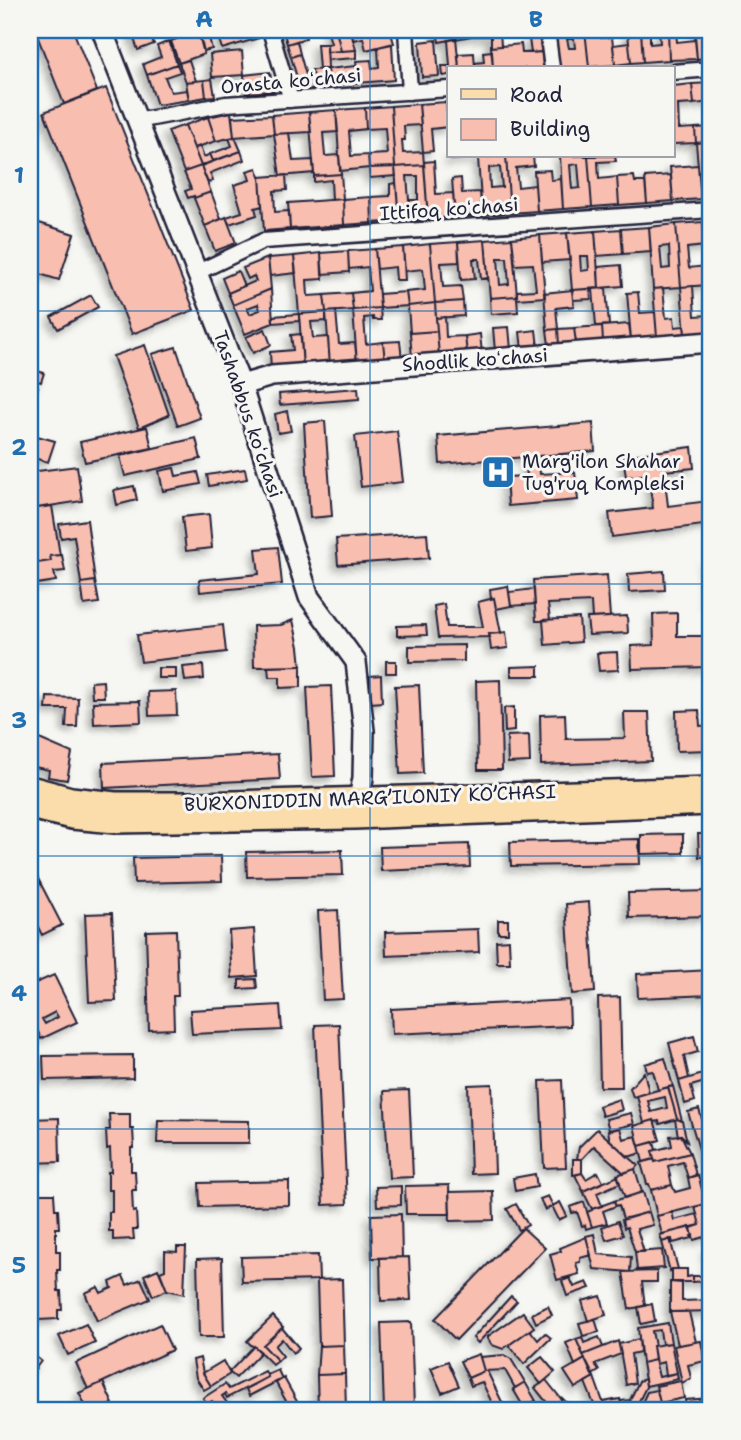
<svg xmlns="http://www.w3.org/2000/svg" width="741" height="1440" font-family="'Shantell Sans',sans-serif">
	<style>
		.building { fill: #f8beaf; stroke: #22223b; stroke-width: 2; fill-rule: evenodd; filter: url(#shadow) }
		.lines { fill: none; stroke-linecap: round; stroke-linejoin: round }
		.street-casing { stroke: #22223b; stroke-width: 19 }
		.secondary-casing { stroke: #22223b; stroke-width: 24 }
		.primary-casing { stroke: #22223b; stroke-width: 26 }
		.street { stroke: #f6f6f2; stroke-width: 14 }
		.secondary { stroke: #f6f6f2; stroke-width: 19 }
		.primary { stroke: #fbddab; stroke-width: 21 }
		.grid { fill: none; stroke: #1f6fb2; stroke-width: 2; stroke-opacity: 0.55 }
		.labels { text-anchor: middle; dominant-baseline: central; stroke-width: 6; stroke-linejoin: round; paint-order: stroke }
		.street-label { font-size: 19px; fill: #22223b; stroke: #f6f6f2 }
		.poi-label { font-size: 19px; fill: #22223b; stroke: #f6f6f2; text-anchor: start }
		.neatline { fill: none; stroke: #1f6fb2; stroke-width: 2.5 }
		.grid-label { font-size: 23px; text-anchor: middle; font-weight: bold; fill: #1f6fb2 }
	</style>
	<defs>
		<filter id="shadow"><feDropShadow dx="-4.5" dy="4.5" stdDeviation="3.5" flood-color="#0004"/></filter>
	</defs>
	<rect width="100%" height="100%" fill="#f6f6f2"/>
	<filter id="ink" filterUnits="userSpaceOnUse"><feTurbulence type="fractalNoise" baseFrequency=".0143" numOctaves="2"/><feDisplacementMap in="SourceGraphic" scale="14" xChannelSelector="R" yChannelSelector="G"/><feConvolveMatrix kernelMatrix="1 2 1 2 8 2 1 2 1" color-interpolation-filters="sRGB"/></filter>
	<g filter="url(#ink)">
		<!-- building -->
		<path class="building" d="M35 30H73L97 91 64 104Z
			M131 30H148L154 44 138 50Z
			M198 30H207L212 49 204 51Z
			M237 30H257L259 38 222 49 218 36 231 32V34L238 32Z
			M283 30H304L306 38 287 44Z
			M327 30H336L341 51 327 52V44L331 43Z
			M336 30H352H351L356 50 341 51Z
			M351 30H390L394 43 366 50 363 38 353 40Z
			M451 30H470L472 36 439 42 437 32Z
			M473 30H491V36H473Z
			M491 30H500L501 46 491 47Z
			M556 30H585L557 33Z
			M585 30 589 67 558 68 553 34ZM567 39H574L575 48H569Z
			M585 30H600L601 38 612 37 615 65 589 67Z
			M641 30H650V44L660 43 659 30H668L669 60 643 62Z
			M668 30H676L677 42 695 40 697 59 669 60Z
			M198 31 204 54 179 63 171 41Z
			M641 31 643 62 631 63 628 33Z
			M711 34V57L697 59 695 35Z
			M539 37 542 52 531 53 529 39Z
			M456 38 459 68H449V75L443 76 442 66H450L448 40Z
			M436 40 439 76 422 77 420 42Z
			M169 41 177 64 147 75 143 64 161 57 157 46Z
			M297 41 300 54 291 57 287 44Z
			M629 43 631 63 615 65 613 45Z
			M317 44H327L328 69H319Z
			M392 44 394 80 358 83 356 61 371 60 372 68 379 67 378 47Z
			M521 44 522 53 542 52 543 68H493L491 47Z
			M356 50V58L328 60 327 52Z
			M242 51 244 75 212 77 210 54Z
			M492 51 493 68H475V63L484 62 483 52Z
			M474 53 475 68H459L458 54Z
			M300 54 307 79 298 81 291 57Z
			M189 60 196 81 186 82 179 63Z
			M177 64 180 72 165 77 171 92 187 90 189 100 157 105 147 75Z
			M356 66 358 83 330 85 328 69Z
			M328 69 330 85 313 86 312 70Z
			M270 72 273 91 246 93 244 75Z
			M212 79 215 96 206 97 204 80Z
			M204 80 206 97 189 100 186 82Z
			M711 83V106V102L694 104 692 84Z
			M692 84 694 104 678 105 679 129 695 128 696 143 673 144V86Z
			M106 88 194 310 132 334 44 112Z
			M446 102 448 127 431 129 433 151 423 152 419 104Z
			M419 104 421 125 404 126 405 140H402L403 153 423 152 424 165 395 167 391 106Z
			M391 106 395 167 369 168 368 155 387 154 385 128 366 129 365 108Z
			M365 108 366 129 349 131 351 156 368 155 369 168 340 171 336 110Z
			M336 110 338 132 323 133 325 156 339 155 341 174 314 176 309 112Z
			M231 112 234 137 216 141 208 117Z
			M309 112 311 132 274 134 272 115Z
			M272 115 274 134 234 137 232 117Z
			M208 117 216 141 194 148 185 125Z
			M185 125 201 166 184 172 168 131Z
			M711 127V141L696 143 695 128Z
			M289 133 293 161 313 160 314 173 280 176 274 134Z
			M234 137H235L241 151 213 161 210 154 232 146 229 138Z
			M711 141V151H709L711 198 701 199 696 143Z
			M200 147 204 157 210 154 213 161 201 166 194 148Z
			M241 151 244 160 210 173 213 181 208 183 201 166Z
			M450 156H478V158L451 160Z
			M506 156 510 213 482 215 478 158ZM500 167 502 187 490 188 489 168Z
			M506 156H533L534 166 516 168 518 187 535 185 537 211 510 213Z
			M560 156H588L592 207 563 209ZM578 164 580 188 572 189 570 165Z
			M588 156H615L616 161 598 162 599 179 617 177 619 205 592 207Z
			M434 161 436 194 453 193 455 217 428 219 424 162Z
			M424 165 428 219 399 221 395 167ZM407 176H418V200H409Z
			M698 165 701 199 673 201 670 167Z
			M201 166 211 192 194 198V196L188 198 185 191 191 189 184 172Z
			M395 167 396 176 370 178 369 168Z
			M257 168 260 177 262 206 255 208 257 215 229 224 226 217 242 212 234 185 250 180 247 171Z
			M550 170 551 180 561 179 563 209 537 211 534 171Z
			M341 174 343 199 332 200 331 180 314 182V176Z
			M286 175 287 190 274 191 275 212 289 211 290 229 264 231 260 177Z
			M671 175 673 201 647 203 645 177Z
			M634 176 635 182H645L647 203 619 205 617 177Z
			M461 178 462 193 480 192 482 215 455 217 452 179Z
			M396 183 399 221 372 223 371 197 390 196V184Z
			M211 192 221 219 205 226 194 198Z
			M371 197 372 223 344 225 343 199Z
			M343 199 344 225 290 229 288 203Z
			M226 217 236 243 215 251 205 226Z
			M36 222 74 234 59 280 30 271V231L33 232Z
			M703 222H711V246H705Z
			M703 222 705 246 687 248 689 268 706 266 708 285 681 287 676 224Z
			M676 224 681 287 653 289 649 227ZM669 246 670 268 662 269 660 247Z
			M649 227 651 252 623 254 621 229Z
			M621 229 623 254 597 256 595 231Z
			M595 231 599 288 572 290 567 233ZM580 256H588L589 270 581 271Z
			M567 233 570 260 542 262 540 235Z
			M540 235 545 297 517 299V291L536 290 533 264 515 265 512 238Z
			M512 238 517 296 490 298 485 240ZM498 258H507L509 284 500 285Z
			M485 240 488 278 481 279 479 259H473L475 279 461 280 458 242Z
			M458 242 459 262 441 263 443 287 461 286 463 301 435 303 430 244Z
			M430 244 435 303 408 306 406 292 425 290 423 269 405 271 403 247Z
			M403 247 405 280H396L395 267 377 269 375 249Z
			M375 249 380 308 353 310 351 293 370 291 368 267 349 269 348 251Z
			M348 251 349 272 322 274 321 253Z
			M321 253 323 279 307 280 308 296 324 295 326 312 299 314 294 256Z
			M294 256 296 273 270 276 268 258Z
			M268 258 271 289 233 305 228 293 256 281 254 276 248 279 243 268Z
			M621 265 623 286 599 288 598 267Z
			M706 266H711V284L708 285Z
			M238 271 244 286 228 293 222 278Z
			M711 284V328L708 285Z
			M693 286 695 316 710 315 711 332 685 334 681 287Z
			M606 288 609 325 596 326 593 289Z
			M663 288 666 318 674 317 675 327 684 326 685 334 657 337 653 289Z
			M271 289 273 323 245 334 233 305ZM258 304 260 310 250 314 247 308Z
			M590 289 591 299 573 300 572 290Z
			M572 290 574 306 556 308 558 329 547 330 544 293Z
			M406 292 408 306 380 308 379 294Z
			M638 292 640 313 655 312 657 337 631 339 627 293Z
			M351 293 353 310 326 312 324 295Z
			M91 295 98 307 58 329 51 317Z
			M517 296 518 312 491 314 490 298Z
			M30 299 40 302 37 313 30 311Z
			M463 301 464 316 436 318 435 303Z
			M435 303 437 331 410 333 408 306Z
			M380 308 381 320H373V317L364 318 366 344 383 342 385 361 357 363 353 310Z
			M336 311 339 344 355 343 357 363 330 366 326 312Z
			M326 312V321L311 322 313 338 328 337 330 366 303 368 299 314Z
			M299 314V321L273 323V316Z
			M445 317 446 337 465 336 467 354 439 356 436 318Z
			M629 324 631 339 603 341 602 326Z
			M602 326 603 341 576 343 574 328Z
			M509 327 511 350 495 351 493 328Z
			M574 328 576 343 559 345 558 329Z
			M265 329 271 345 253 353 246 337Z
			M558 329 559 345H549L547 330Z
			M536 330 538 347 522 349 520 332Z
			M437 331 439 356 412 358 410 333Z
			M301 334 303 368 271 370 270 352 293 350 291 335Z
			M480 334 482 353 467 354 465 336Z
			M30 341 38 344 35 360 30 359Z
			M400 341 402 360 385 361 383 342Z
			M145 345 169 415 139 428 113 356Z
			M176 347 200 418 178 426 152 354Z
			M30 369 44 373 41 382 30 379Z
			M30 384 38 387 35 395 30 394Z
			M358 388 359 399 280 405 279 394Z
			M287 411 291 431 278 433 275 414Z
			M325 421 332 516 310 518 304 423Z
			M593 423 595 451 539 456 540 474 575 472 578 500 508 506 506 477 527 476 525 457 440 464 438 436Z
			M147 427 152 448 85 462 80 442Z
			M397 431 403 482 361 487 355 436Z
			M30 434 55 441 48 462 30 457Z
			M196 438 201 459 125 476 120 456Z
			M692 447 694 468 664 471 668 506 709 501 711 524 612 537 609 513 653 508 648 474 626 477 623 456Z
			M77 466 82 501 30 509V472Z
			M174 468 176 476 198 472 201 484 163 491 159 471Z
			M245 469 247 479 209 486 207 475Z
			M134 486 137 500 117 505 114 490Z
			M52 506 60 555 50 556 51 561 30 564V509Z
			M209 514 212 548 186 551 182 517Z
			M87 520 95 581 81 583 74 536 61 538 59 524Z
			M427 533 429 558 338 565 336 539Z
			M278 547 282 584 200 592 199 580 259 574 256 549Z
			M62 555 65 571 54 572 56 581 30 585V564L51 561 50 556Z
			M711 562V603H708L705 563Z
			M664 571 665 590 629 592 628 574Z
			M607 575 610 617 592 618 591 602 548 604 550 620 536 621 533 580Z
			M95 581 99 603 84 605 81 583Z
			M508 586 511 606 496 609 494 598 491 599 490 589Z
			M534 589 535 604 511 606 509 592Z
			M494 598 501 633 489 634 490 637 438 638 434 606 444 604 447 627H483L478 602Z
			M677 613V636H707L708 667 632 669 631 646 654 645 653 614Z
			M627 616 628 633 589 635 587 618Z
			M579 618 581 642 545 645 543 620Z
			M293 620 299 647 301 666 254 667 253 626 281 625Z
			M223 625 226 652 141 662 137 635Z
			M426 625 427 635 397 636V626Z
			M506 632 508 648 491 650 489 634Z
			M464 645V661L409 662V646Z
			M617 652 618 670 599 671 597 653Z
			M386 661H396V673H386Z
			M203 665 204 679 185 681 183 667Z
			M301 666V687L280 688V677H269L268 667Z
			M539 666V676H511V667Z
			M158 668H176V678H158Z
			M381 675 382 702 371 703 370 676Z
			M500 680 502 770H478L476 681Z
			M103 681 104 697H92L91 682Z
			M419 685 423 773 400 774 395 686Z
			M331 686 335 776 312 777 307 687Z
			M176 691 177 715 149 716 148 692Z
			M47 697 78 698 77 727H66L67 709H46Z
			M140 701 141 722 94 724 93 702Z
			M514 707V731L505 732 504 708Z
			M699 710 700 726 711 725V750L677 751 676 711Z
			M624 712H649L651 761 541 765 540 715 565 714 566 739 625 738Z
			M30 735 72 753 67 780 48 777 49 770 30 766Z
			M529 735 530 762 508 763 507 736Z
			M278 754 280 779 104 788 103 763Z
			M683 834V853L641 854V835Z
			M698 834H711V857H699Z
			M639 839 640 864 511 866 510 842Z
			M469 844 470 867 381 871 380 847Z
			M342 850 343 875 247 877 246 852Z
			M221 856 222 881 134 883 133 858Z
			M32 867 62 925 42 935 30 911V869Z
			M711 891V916L629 918 628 893Z
			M589 902 595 992 572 994 566 904Z
			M338 910 343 999 323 1000 318 911Z
			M112 913 116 1001 89 1002 85 914Z
			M498 920H508V933H498Z
			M254 929 257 976 232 978 229 931Z
			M478 929 479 952 386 956 385 932Z
			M176 930 178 996H173L174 1029 149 1030 146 931Z
			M509 940 510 963H497L496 941Z
			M30 970 36 983 54 975 77 1022 41 1039 30 1015ZM55 1012 58 1017 45 1024 42 1019Z
			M711 970V995L638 998 637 974Z
			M256 979 257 988 239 989V980Z
			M620 997 622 1087H600L598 998Z
			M569 1000 570 1026 392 1034 391 1009Z
			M280 1005 282 1030 192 1034 190 1010Z
			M30 1015 39 1034 30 1038Z
			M339 1024 347 1204 323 1205 315 1025Z
			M694 1036 698 1052 684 1056 689 1078 679 1081 669 1043Z
			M133 1055V1078L44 1080 43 1056Z
			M665 1058 673 1086 658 1090 653 1071 647 1072 645 1064Z
			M644 1072 649 1092 633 1097 630 1088Z
			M703 1074 705 1082 691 1086 695 1101 685 1104 679 1081Z
			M562 1080 566 1167 544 1168 540 1081Z
			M492 1084 495 1173 471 1174 468 1085Z
			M673 1086 682 1121 677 1119 668 1087Z
			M668 1087 677 1119 660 1124 659 1121 655 1122 654 1120 644 1123 637 1096ZM665 1097 667 1108 651 1112 648 1101Z
			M409 1090 413 1177 389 1178 384 1091Z
			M619 1099 622 1110 602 1116 599 1106Z
			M699 1109 709 1143 698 1146 688 1112Z
			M631 1113 634 1124 609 1130 606 1119Z
			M109 1114H130V1129H133L134 1148H131V1171H135L136 1190H132L133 1212 136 1211 137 1230H133L134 1239 113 1240V1231H109V1212H112V1190H108V1172H111L110 1148 107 1149 106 1130H110Z
			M59 1118 60 1162 30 1163V1119Z
			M677 1119 682 1121 687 1141 681 1135 678 1136 675 1120Z
			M158 1120 249 1121V1143H157Z
			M654 1120 660 1140 639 1146 634 1126Z
			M620 1128 623 1139 636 1136 641 1153 628 1157 610 1140 608 1131Z
			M597 1129 638 1165 635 1169 624 1173 594 1146 582 1159H577L579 1147Z
			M681 1135 690 1153 655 1162 652 1151 672 1146 670 1136Z
			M654 1142 656 1150 652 1151 654 1159 643 1162 639 1146Z
			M711 1142V1172L706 1174 698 1146Z
			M690 1153 696 1175 688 1178 683 1162 668 1166 672 1185 651 1190 649 1184H647L641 1163 654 1159 655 1162Z
			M573 1159H582V1173L573 1175Z
			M635 1169 642 1192 625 1198 617 1175Z
			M598 1172 603 1182 583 1191 575 1175 582 1173 586 1179Z
			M535 1174 537 1187 515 1191 513 1178Z
			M698 1175 706 1204 657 1216 651 1190 672 1185 675 1192 690 1188 688 1178Z
			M618 1176 620 1183 597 1193 602 1206 592 1209 583 1191Z
			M289 1181V1205L200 1207 199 1183Z
			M449 1185 450 1214H406L405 1186Z
			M401 1186V1205L377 1206 376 1187Z
			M493 1191 494 1220 450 1221 449 1192Z
			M643 1192 649 1212 623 1219 619 1205 616 1206 614 1201Z
			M34 1194H54L55 1209H58L59 1228H56V1251H60V1270H57L58 1291H61L62 1310H58V1319L38 1320V1311H34V1292H37V1270H33V1252H36L35 1228H31V1210H34Z
			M548 1196 553 1206 545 1210 540 1199Z
			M614 1201 616 1206 603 1211 607 1223 592 1227 587 1212 592 1210V1209Z
			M560 1202 567 1216 559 1220 552 1206Z
			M584 1202 592 1227 586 1229 585 1225 582 1226 577 1212 572 1213 570 1207Z
			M516 1204 528 1225 519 1230 507 1209Z
			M705 1204 711 1229V1235L694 1240 691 1228 700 1225 695 1207Z
			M649 1212 653 1225 637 1229 644 1252H635L627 1227 624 1228 622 1220Z
			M672 1212 674 1220 697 1214 700 1225 662 1234 657 1216Z
			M401 1214 402 1257 372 1258 371 1215Z
			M618 1221 623 1235 606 1240 602 1227Z
			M690 1227 693 1235 691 1236 692 1238 673 1243 672 1239 662 1242 660 1235Z
			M523 1228 545 1248 456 1340 435 1319Z
			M594 1234 598 1254 631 1257 630 1272 594 1269 586 1236Z
			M586 1237 591 1255 580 1258V1262L576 1263 579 1274 557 1280 550 1254 561 1251 560 1248Z
			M670 1239 678 1269H672L670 1271 662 1242Z
			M177 1247H186L184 1294 167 1290 160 1272 165 1270V1251L177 1252Z
			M711 1249V1267L706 1251Z
			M662 1250 664 1268 637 1270 635 1252Z
			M318 1255 319 1280 242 1282 241 1257Z
			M409 1257 411 1300 381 1301 380 1258Z
			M222 1258 224 1337H199L197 1259Z
			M707 1267H711V1284H707V1281L693 1282V1276H707Z
			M158 1269 167 1290 153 1296 144 1275Z
			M672 1269H687V1277L693 1276V1282H672Z
			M657 1271V1282H642L645 1306 629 1309 623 1272Z
			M123 1276 127 1285 141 1279 150 1299 97 1321 85 1293 98 1287 101 1293 112 1288 110 1282Z
			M570 1278 574 1287 587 1282 590 1288 567 1296 562 1281Z
			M342 1279 344 1345 319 1346 317 1280Z
			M670 1282 682 1283V1301L711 1300V1311L670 1312Z
			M511 1296 517 1301 478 1343 473 1338Z
			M601 1296 606 1315 588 1321 582 1301Z
			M652 1304 655 1321 641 1324 638 1307Z
			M548 1306 552 1315 536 1323 532 1314Z
			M523 1312 534 1327 503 1349 492 1345 487 1337Z
			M670 1312H689L696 1342 678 1345Z
			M273 1316 283 1327 263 1345 278 1361 273 1365 254 1346 253 1347 247 1341Z
			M595 1319 599 1332 583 1336 579 1323Z
			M411 1322 414 1408 384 1409 381 1323Z
			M668 1323 671 1343 662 1344 660 1330 652 1331 655 1346H653L655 1360 642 1363 638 1328Z
			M86 1324 95 1343 68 1355 59 1336Z
			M160 1324 172 1350 88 1389 76 1363Z
			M282 1328 299 1348 293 1353 282 1339 275 1346 283 1356 278 1361 263 1345Z
			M530 1330 538 1340 545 1333 551 1338 524 1364 509 1345Z
			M582 1337 584 1343 599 1337 603 1347 583 1355 576 1339Z
			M576 1339 585 1359 575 1365 566 1343Z
			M639 1339 640 1352 631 1354 635 1383 626 1385 619 1344Z
			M705 1339 711 1340V1352L703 1351Z
			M618 1341 621 1354 595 1364 599 1371 592 1375 583 1355Z
			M701 1341 705 1361 688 1365 691 1378 682 1383 674 1346Z
			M671 1343 677 1373 666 1375 664 1362 656 1364 653 1346Z
			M344 1345 345 1374 317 1375 319 1346Z
			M254 1346 261 1352 236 1378 229 1372Z
			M30 1352 41 1361 30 1376Z
			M479 1354 484 1371 468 1378 460 1361Z
			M504 1355 511 1359 525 1382 515 1388 505 1370 484 1371 480 1357Z
			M542 1357 555 1372 541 1384 528 1368Z
			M200 1358 203 1373 211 1386 204 1390 196 1378 193 1360Z
			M585 1359 594 1377 575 1388 564 1371Z
			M655 1360 659 1377 677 1373 678 1379 646 1386 642 1363Z
			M223 1361 230 1374 211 1386 203 1373Z
			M448 1361 459 1386 442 1393 431 1368Z
			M278 1370 282 1379 249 1396 246 1389 268 1377 267 1375Z
			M265 1371 268 1377 227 1398 225 1394 222 1396 232 1410H218L212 1401 207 1404 203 1398 225 1384 229 1389Z
			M484 1371H487L504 1406 501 1408 500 1404 494 1405 492 1403 482 1382 471 1386 468 1378Z
			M345 1374 346 1410H318L317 1375Z
			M594 1377 603 1402 605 1410H587L595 1407 585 1382Z
			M284 1378 300 1407 293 1410H291L276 1383Z
			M645 1379 646 1386 647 1385 636 1407 634 1408 630 1400 639 1381Z
			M546 1380 562 1400 552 1409 535 1388Z
			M681 1381 684 1398 660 1403 656 1386Z
			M103 1382 113 1404 98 1410H88L79 1393Z
			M525 1382 536 1401 523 1406 513 1389Z
			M657 1390 660 1403 640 1407 647 1392Z
			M561 1397 569 1405 565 1409 558 1404 562 1400Z
			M711 1398V1410H686L685 1400Z
			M620 1399 622 1410H605L603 1402Z
			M630 1400 634 1408 622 1410 621 1401Z
			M536 1401 539 1410H510L523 1406Z
			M420 1403 426 1408 424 1410H413Z
			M660 1403 661 1410H652L651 1405Z
			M249 1404 253 1410H236Z"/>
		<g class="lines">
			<!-- street casing -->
			<g class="street-casing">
				<path id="street" d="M270 30 291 100
					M406 30 410 92
					M547 30 552 68
					M673 72 711 69
					M137 121 226 104 449 89
					M196 273 263 241 711 210"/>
			</g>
			<!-- secondary casing -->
			<g class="secondary-casing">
				<path id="secondary" d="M102 30 241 385 309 597 356 662 364 731 363 778 359 799
					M241 385 272 376 711 342"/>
			</g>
			<!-- primary casing -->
			<g class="primary-casing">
				<path id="primary" d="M30 787 71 798 115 803H199L711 788
					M30 808 72 818 115 822 355 818 711 804"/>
			</g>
			<!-- street -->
			<use href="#street" class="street"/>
			<!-- secondary -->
			<use href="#secondary" class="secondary"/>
			<!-- primary -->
			<use href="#primary" class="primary"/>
		</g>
	</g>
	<!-- grid -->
	<path class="grid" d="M370 30V1410M30 311H711M30 584H711M30 856H711M30 1129H711"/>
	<!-- icons -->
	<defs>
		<g id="hospital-square" transform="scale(1.75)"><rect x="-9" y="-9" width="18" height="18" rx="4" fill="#1f6fb2" stroke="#f6f6f2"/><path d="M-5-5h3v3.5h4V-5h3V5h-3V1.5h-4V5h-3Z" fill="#fff"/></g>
	</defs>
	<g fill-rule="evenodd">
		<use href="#hospital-square" x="498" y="472"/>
	</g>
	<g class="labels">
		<!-- street labels -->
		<g class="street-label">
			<text transform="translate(291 81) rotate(-5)">Orasta koʻchasi</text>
			<text transform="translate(449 209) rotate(-4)">Ittifoq koʻchasi</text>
			<text transform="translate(475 360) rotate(-4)">Shodlik koʻchasi</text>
			<text transform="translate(248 414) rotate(71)">Tashabbus koʻchasi</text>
			<text transform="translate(370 798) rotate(-2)">BURXONIDDIN MARG’ILONIY KO’CHASI</text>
		</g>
		<!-- poi labels -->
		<g class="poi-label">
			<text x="522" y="461">Marg'ilon Shahar<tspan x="522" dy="22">Tug'ruq Kompleksi</tspan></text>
		</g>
	</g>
	<!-- margin -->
	<rect width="741" height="1440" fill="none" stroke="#f6f6f2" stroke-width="77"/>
	<!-- legend -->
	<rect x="447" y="66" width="228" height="91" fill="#f6f6f2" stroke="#a1a1a9" stroke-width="2"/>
	<rect x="461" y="89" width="35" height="10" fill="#fbddab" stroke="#a1a1a9" stroke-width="2"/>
	<text x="510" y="102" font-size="21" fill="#22223b">Road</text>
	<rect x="461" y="119" width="35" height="21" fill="#f8beaf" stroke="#a1a1a9" stroke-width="2"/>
	<text x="510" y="136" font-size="21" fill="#22223b">Building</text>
	<rect x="38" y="38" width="664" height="1364" class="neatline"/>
	<g class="grid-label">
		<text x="204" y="27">A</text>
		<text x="536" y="27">B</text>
		<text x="19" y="183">1</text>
		<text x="19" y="455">2</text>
		<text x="19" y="728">3</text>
		<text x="19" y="1001">4</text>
		<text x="19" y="1273">5</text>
	</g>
</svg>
